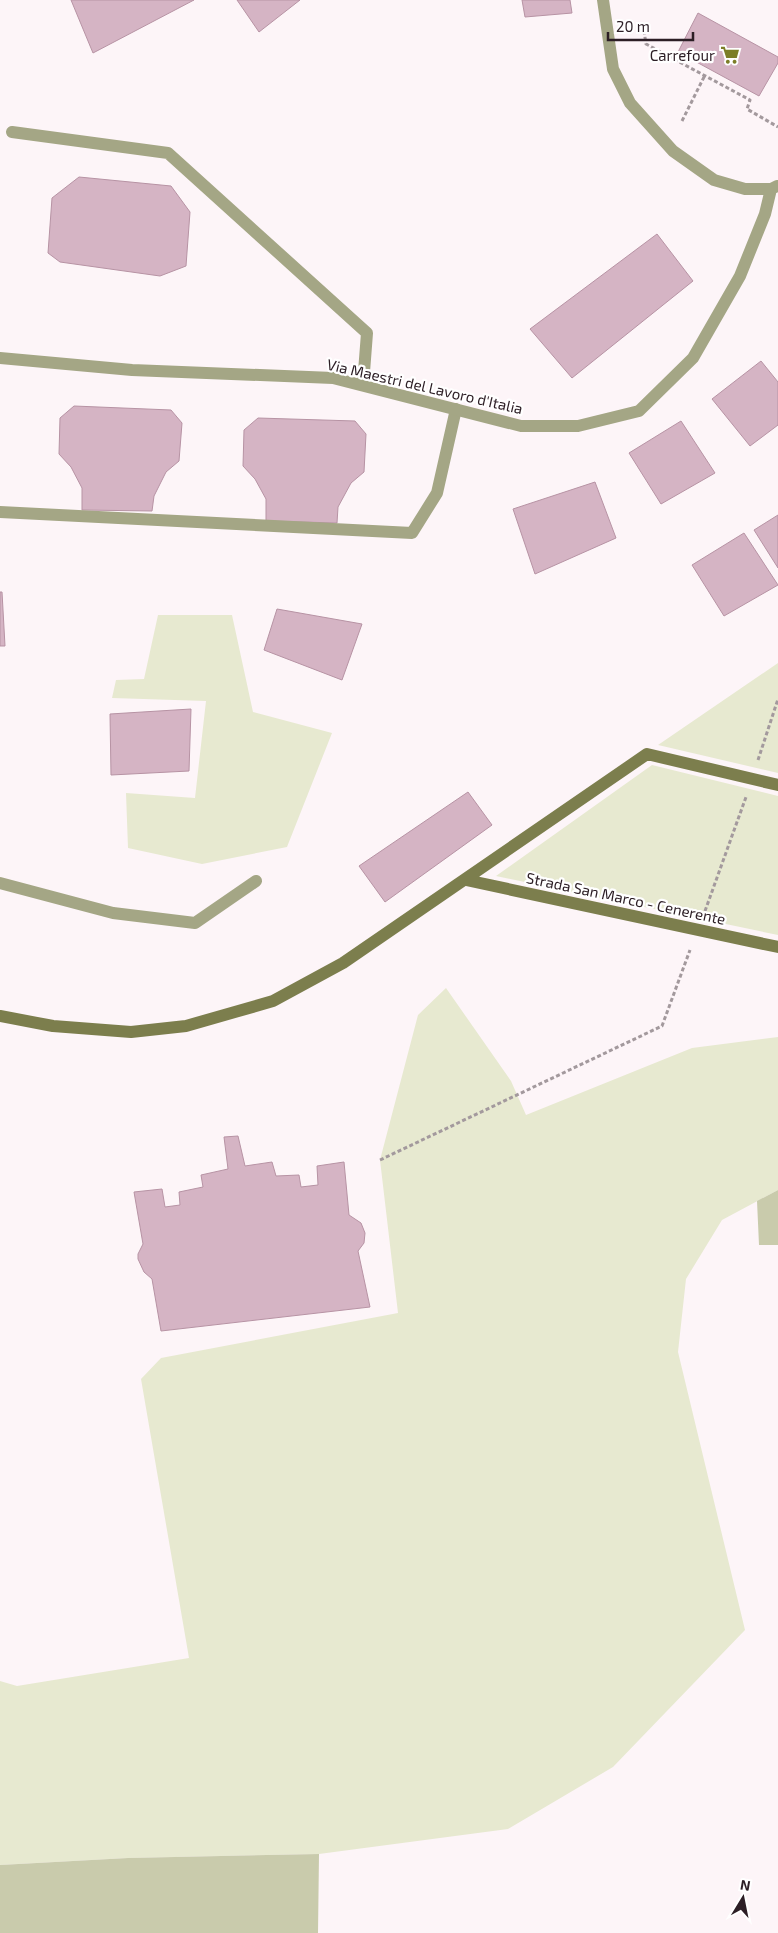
<svg xmlns="http://www.w3.org/2000/svg" width="778" height="1933" font-family="'Exo 2',sans-serif">
	<style>
		.green { fill: #e7e9d0 }
		.forest { fill: #c9cbac }
		.building { fill: #d5b4c4; stroke: #b793a4 }
		.lines { fill: none; stroke-linecap: round; stroke-linejoin: round }
		.path { stroke: #a3999d; stroke-width: 3; stroke-dasharray: 4 2.5; stroke-linecap: butt }
		.lane { stroke: #a4a685; stroke-width: 12 }
		.street { stroke: #a4a685; stroke-width: 12 }
		.secondary { stroke: #7c7e4d; stroke-width: 12 }
		.labels { text-anchor: middle; dominant-baseline: central; stroke-width: 4.5; stroke-linejoin: round; paint-order: stroke }
		.poi-label { font-size: 15px; fill: #2c1e25; stroke: #fff; text-anchor: end }
		.street-label { font-size: 15px; fill: #2c1e25; stroke: #fff }
	</style>
	<rect width="100%" height="100%" fill="#fdf5f8"/>
	<!-- green -->
	<path class="green" d="M158 615H232L253 712 332 733 287 847 202 864 128 848 126 793 195 798 206 701 112 698 116 680 144 679Z
		M778 663V773L658 745Z
		M652 765 778 796V935L496 876Z
		M446 988 511 1081 526 1115 692 1048 778 1037V1190L722 1220 686 1279 678 1352 745 1630 613 1767 508 1829 319 1854 128 1858 0 1865V1681L17 1686 189 1658 141 1379 161 1358 398 1313 380 1160 418 1015Z"/>
	<!-- forest -->
	<path class="forest" d="M778 1190V1245H759L757 1201Z
		M319 1854 318 1933H0V1865L128 1858Z"/>
	<!-- building -->
	<path class="building" d="M71 0H194L93 53Z
		M237 0H300L259 32Z
		M522 0H570L572 13 525 17Z
		M698 13 778 57V63L759 96 678 52Z
		M79 177 171 186 190 212 186 266 160 276 60 262 48 253 52 198Z
		M657 234 693 281 572 378 530 329Z
		M761 361 778 382V425L750 446 712 399Z
		M74 406 171 410 182 423 179 461 166 472 154 496 152 511 82 510V488L71 467 59 454 60 418Z
		M258 418 355 421 366 434 364 472 351 483 338 507 337 523 266 521V499L255 479 243 466 244 430Z
		M681 421 715 473 661 504 629 453Z
		M595 482 616 538 535 574 513 509Z
		M778 515V568L754 530Z
		M744 533 778 585 724 616 692 565Z
		M0 592H2L5 646H0Z
		M277 609 362 624 342 680 264 650Z
		M191 709 189 771 111 775 110 714Z
		M468 792 492 825 385 902 359 866Z
		M238 1136 245 1166 272 1162 276 1176 299 1175 301 1187 318 1185 317 1166 344 1162 349 1215 361 1223 365 1233 364 1243 358 1251 370 1307 161 1331 152 1279 144 1272 138 1259V1254L143 1244 134 1192 162 1189 165 1207 180 1205 179 1192 203 1187 201 1175 228 1169 224 1137Z"/>
	<g class="lines">
		<!-- path -->
		<path class="path" d="M643 24 646 44 750 100 747 109 778 127
			M682 121 705 75
			M758 760 778 699
			M705 911 746 797
			M380 1160 662 1026 690 950"/>
		<!-- lane -->
		<path class="lane" d="M12 132 168 153 367 333 363 385
			M0 512 412 533 437 493 456 409"/>
		<!-- street -->
		<path class="street" d="M603 0 613 69 630 103 673 151 714 180 745 189H771L777 186
			M0 358 132 370 333 378 521 426H578L639 411 693 358 740 276 765 214 771 189
			M0 883 113 913 195 923 256 881"/>
		<!-- secondary -->
		<path class="secondary" d="M466 880 778 947
			M0 1016 53 1026 131 1032 186 1026 273 1001 343 963 647 754 778 785"/>
	</g>
	<!-- icons -->
	<defs>
		<g id="supermarket-bare" transform="scale(1.5)"><path d="M-6-5.5h2.5l.6 2H6L4.5 2H-2.5L-4.4-4H-6ZM-1.5 3.2a1.3 1.3 0 1 0 .1 0ZM3 3.2a1.3 1.3 0 1 0 .1 0Z" fill="#7c7e27" stroke="#fff" stroke-width="2.5" paint-order="stroke"/></g>
	</defs>
	<g fill-rule="evenodd">
		<use href="#supermarket-bare" x="730" y="55"/>
	</g>
	<g class="labels">
		<!-- poi labels -->
		<g class="poi-label">
			<text x="715" y="55">Carrefour</text>
		</g>
		<!-- street labels -->
		<g class="street-label">
			<text transform="translate(425 386) rotate(13)">Via Maestri del Lavoro d'Italia</text>
			<text transform="translate(626 898) rotate(12)">Strada San Marco - Cenerente</text>
		</g>
	</g>
	<!-- north arrow -->
	<g transform="translate(743 1898) rotate(10)" stroke="#ffffff" stroke-width="4" paint-order="stroke">
	<path d="M0-4L9 19L0 12L-9 19Z" fill="#2c1e25"/>
	<text y="-8" font-size="14" font-weight="bold" text-anchor="middle" fill="#2c1e25">N</text>
	</g>
	<!-- scale -->
	<path d="M608 32v8h85v-8" fill="none" stroke="#2c1e25" stroke-width="2.5"/>
	<text x="616" y="32" font-size="15" fill="#2c1e25" stroke="#ffffff" stroke-width="4" paint-order="stroke">20 m</text>
</svg>
